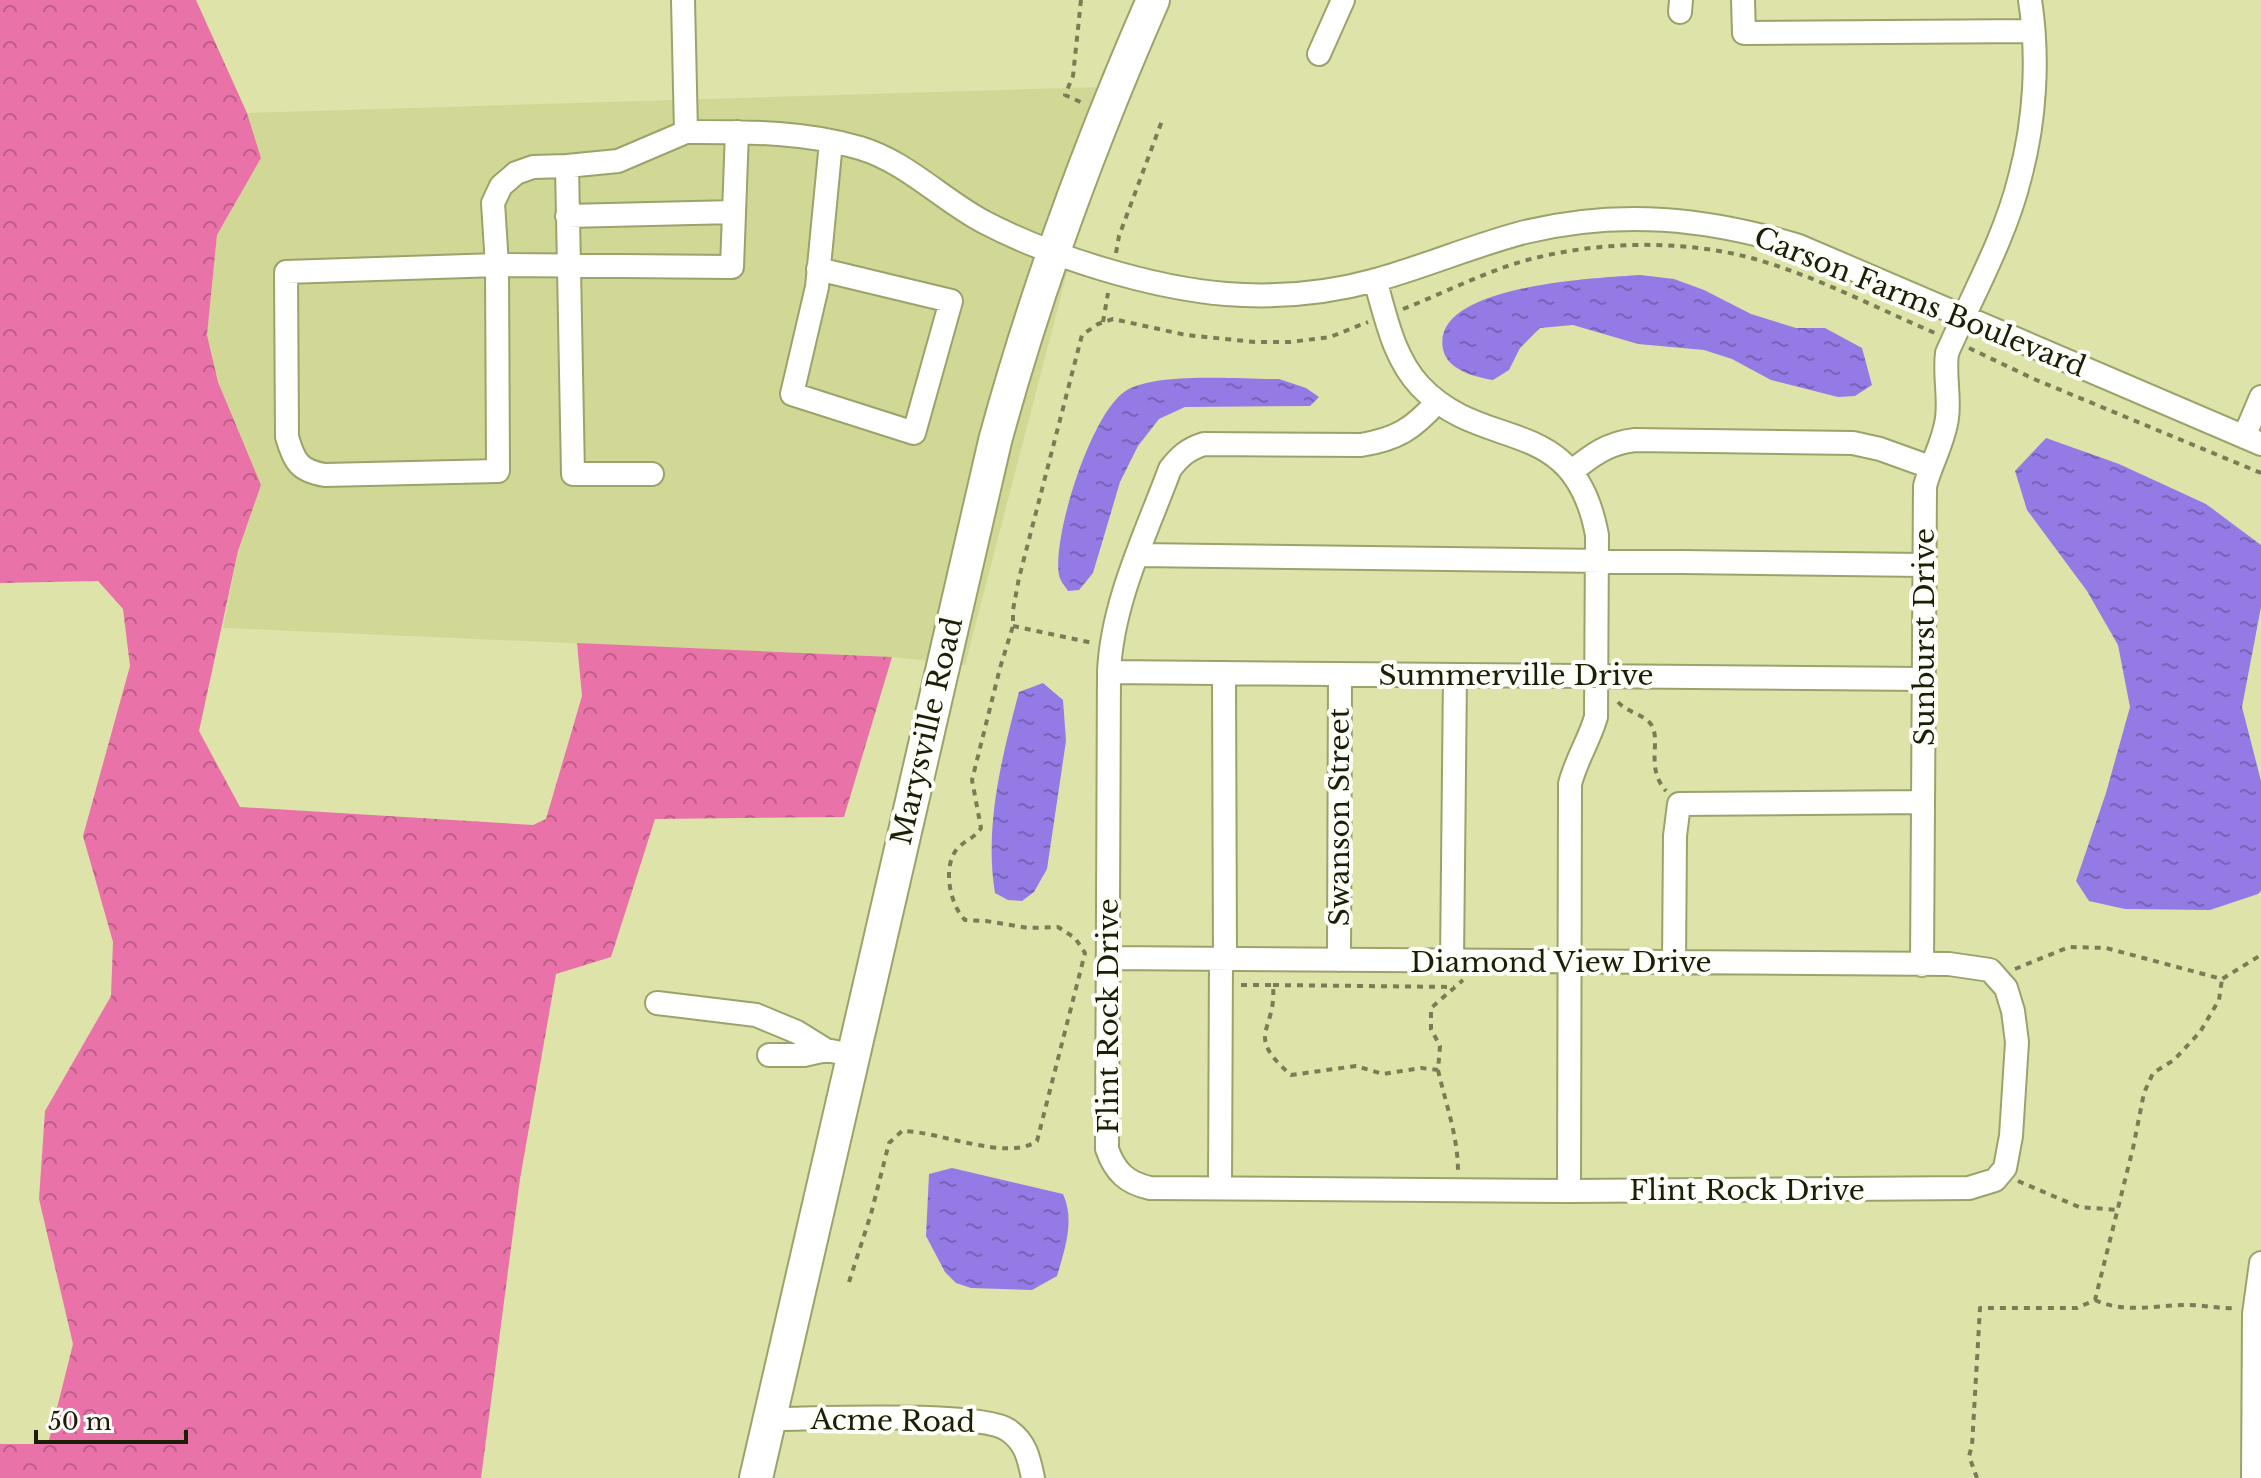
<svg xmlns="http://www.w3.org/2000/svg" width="2261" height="1478" font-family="'Libre Baskerville',serif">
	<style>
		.built { fill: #d1d896 }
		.forest { fill: url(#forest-crowns) }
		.water { fill: url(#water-ripples) }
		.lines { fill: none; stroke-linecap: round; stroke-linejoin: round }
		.minor-casing { stroke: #9ca26a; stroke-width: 26 }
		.highway-casing { stroke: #9ca26a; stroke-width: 36 }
		.path { stroke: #797d55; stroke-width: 4; stroke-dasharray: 6 6; stroke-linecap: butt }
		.minor { stroke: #fff; stroke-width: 22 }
		.highway { stroke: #fff; stroke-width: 32 }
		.labels { text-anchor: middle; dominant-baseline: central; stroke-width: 8; stroke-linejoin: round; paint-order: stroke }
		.street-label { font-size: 28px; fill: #1c1e07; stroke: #fefff9 }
	</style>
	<defs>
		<pattern id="forest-crowns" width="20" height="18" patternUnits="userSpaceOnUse" patternTransform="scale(2)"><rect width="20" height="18" fill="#e973a9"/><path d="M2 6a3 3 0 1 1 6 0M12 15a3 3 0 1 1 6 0" fill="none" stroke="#bc5e88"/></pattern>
		<pattern id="water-ripples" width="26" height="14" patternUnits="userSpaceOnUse" patternTransform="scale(2)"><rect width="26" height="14" fill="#947ae5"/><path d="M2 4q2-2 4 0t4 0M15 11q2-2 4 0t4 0" fill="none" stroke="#7863b8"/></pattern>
	</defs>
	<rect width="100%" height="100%" fill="#dde3a9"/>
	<!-- built -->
	<path class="built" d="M1134 86 1081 219 965 665 892 657 223 628 238 551 261 485 218 382 207 335 217 235 261 158 247 113Z"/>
	<!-- forest -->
	<path class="forest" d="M0 0H196L247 113 261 158 217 235 207 335 218 382 261 485 238 551 199 731 240 807 533 825 546 819 582 696 577 643 892 657 844 817 655 819 611 957 556 974 520 1179 481 1478H0V1444H48L73 1344 39 1199 45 1111 111 996 113 942 83 836 130 666 123 609 98 581 0 583Z"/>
	<!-- water -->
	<path class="water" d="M1640 275 1674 279 1704 290 1751 314 1796 328H1825L1862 348 1872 385 1855 396 1838 397 1771 380 1732 359 1704 350 1638 344 1573 325 1540 328 1520 348 1509 370 1493 380C1475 377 1447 370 1443 349 1430 284 1600 278 1640 275Z
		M1279 379 1306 388 1319 397 1310 406 1185 407 1159 419 1138 446 1120 482 1093 573 1079 590 1068 591C1065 586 1060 581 1059 575 1052 536 1092 410 1127 390 1157 372 1242 379 1279 379Z
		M2046 438 2119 464 2206 504 2261 545V607L2242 707 2261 781V891L2258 894 2210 910 2125 909 2089 901 2076 881 2106 793 2130 707 2118 645 2087 591 2027 510 2015 471Z
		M1043 683 1063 700 1066 741 1047 869 1034 892 1022 901 1008 900 995 893C984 827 1002 756 1019 692Z
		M952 1168 1063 1194C1075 1220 1065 1249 1057 1276L1032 1290 971 1288 956 1283 945 1272 926 1236 929 1174Z"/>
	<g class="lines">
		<!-- minor casing -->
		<g class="minor-casing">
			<path id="minor" d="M683 0 686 132C744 132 804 131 860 148 907 162 942 200 984 222 1051 257 1152 288 1226 294 1275 298 1328 293 1376 280 1426 266 1475 245 1525 232 1620 209 1707 218 1799 246L2261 444
				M1743 0 1744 33 2033 31
				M1680 12 1681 0
				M1319 54 1343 0
				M567 166 618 161 686 132
				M567 216 734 212
				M818 269 951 301 914 433 792 394 817 287 831 142
				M1375 280C1386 317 1393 357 1420 386 1485 455 1574 411 1597 535L1596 717C1589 741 1576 760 1570 784L1569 1191
				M2244 437 2261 397
				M1571 472C1592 455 1608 443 1635 440L1853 443 1880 449 1930 467
				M652 474H573L567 166 533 167 516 173 501 186 493 203 497 265 498 471 325 475C299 471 294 461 287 437L286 272 497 265 732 267 737 132
				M1139 555 1924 565
				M1109 672 1924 679
				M1224 673 1225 959
				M1108 958 1949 964 1990 970 2006 988 2013 1011 2017 1042 2011 1136 2005 1168 1995 1180 1969 1188 1569 1191 1150 1188C1127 1183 1115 1172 1107 1149L1109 672C1112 602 1146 534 1170 469 1180 456 1188 449 1204 444L1361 445C1397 439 1413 429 1437 402
				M1339 960 1340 674
				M1452 961 1455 675
				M1674 963 1675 836 1679 804 1923 802
				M1922 965 1925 486C1931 463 1944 442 1947 418 1950 397 1944 375 1947 353 1972 296 2005 238 2020 177 2035 121 2039 58 2030 0
				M657 1003 756 1015 797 1032 826 1050 852 1055
				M769 1055H804L826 1050
				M1220 1188 1221 959
				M769 1419C812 1419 981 1411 1008 1430 1026 1442 1029 1459 1033 1478
				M2253 1478 2254 1314 2261 1263"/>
		</g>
		<!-- highway casing -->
		<g class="highway-casing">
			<path id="highway" d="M756 1478 995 441C1036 290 1090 144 1153 0"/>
		</g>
		<!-- path -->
		<path class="path" d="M1081 0 1073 76 1065 95 1085 104
			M1116 253 1119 236 1163 118
			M1403 309C1444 293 1484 272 1527 260 1599 241 1683 239 1755 259 1818 277 1876 308 1935 333
			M1103 322 1108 293
			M1969 348 2034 379 2261 473
			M1013 626 1093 643
			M1618 702C1627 712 1642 714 1650 723 1663 739 1644 766 1666 791
			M2015 969 2069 947 2106 948 2222 979 2261 955
			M1241 985H1273C1277 1033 1243 1033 1291 1075L1356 1066 1383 1074 1421 1068 1438 1070 1440 1046 1431 1029V1008L1463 980
			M1273 985 1454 987
			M1438 1070C1446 1105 1458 1136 1458 1172
			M2018 1181 2079 1207 2118 1210
			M849 1282 871 1214 889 1143 902 1131C939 1131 1007 1162 1037 1141L1085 953 1075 938 1058 927 1028 928 986 921 965 920C950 905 942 867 957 849 965 840 975 838 981 828L972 780 1000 668 1013 626V610L1019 578 1082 335 1098 324 1113 319 1186 335 1255 342H1290L1330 337 1368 322
			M2095 1300C2123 1313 2153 1306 2183 1305 2200 1304 2217 1309 2235 1308
			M1977 1478 1969 1456 1972 1446 1980 1308H2077L2095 1300 2133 1148 2144 1093 2153 1073 2174 1060 2200 1032 2219 1000 2222 979"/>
		<!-- minor -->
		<use href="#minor" class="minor"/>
		<!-- highway -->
		<use href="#highway" class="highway"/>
	</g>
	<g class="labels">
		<!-- street labels -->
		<g class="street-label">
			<text transform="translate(1920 302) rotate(22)">Carson Farms Boulevard</text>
			<text transform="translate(1924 637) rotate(-90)">Sunburst Drive</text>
			<text x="1516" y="675">Summerville Drive</text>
			<text transform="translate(927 731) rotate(-77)">Marysville Road</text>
			<text transform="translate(1339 817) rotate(-90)">Swanson Street</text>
			<text x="1561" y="962">Diamond View Drive</text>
			<text transform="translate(1108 1016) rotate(-90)">Flint Rock Drive</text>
			<text x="1747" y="1190">Flint Rock Drive</text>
			<text transform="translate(893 1421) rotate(1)">Acme Road</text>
		</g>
	</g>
	<!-- scale -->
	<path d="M36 1430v12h150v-12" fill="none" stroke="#1c1e07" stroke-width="4"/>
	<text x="48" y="1430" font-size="24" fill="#1c1e07" stroke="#fefff9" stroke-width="6" paint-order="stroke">50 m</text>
</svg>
